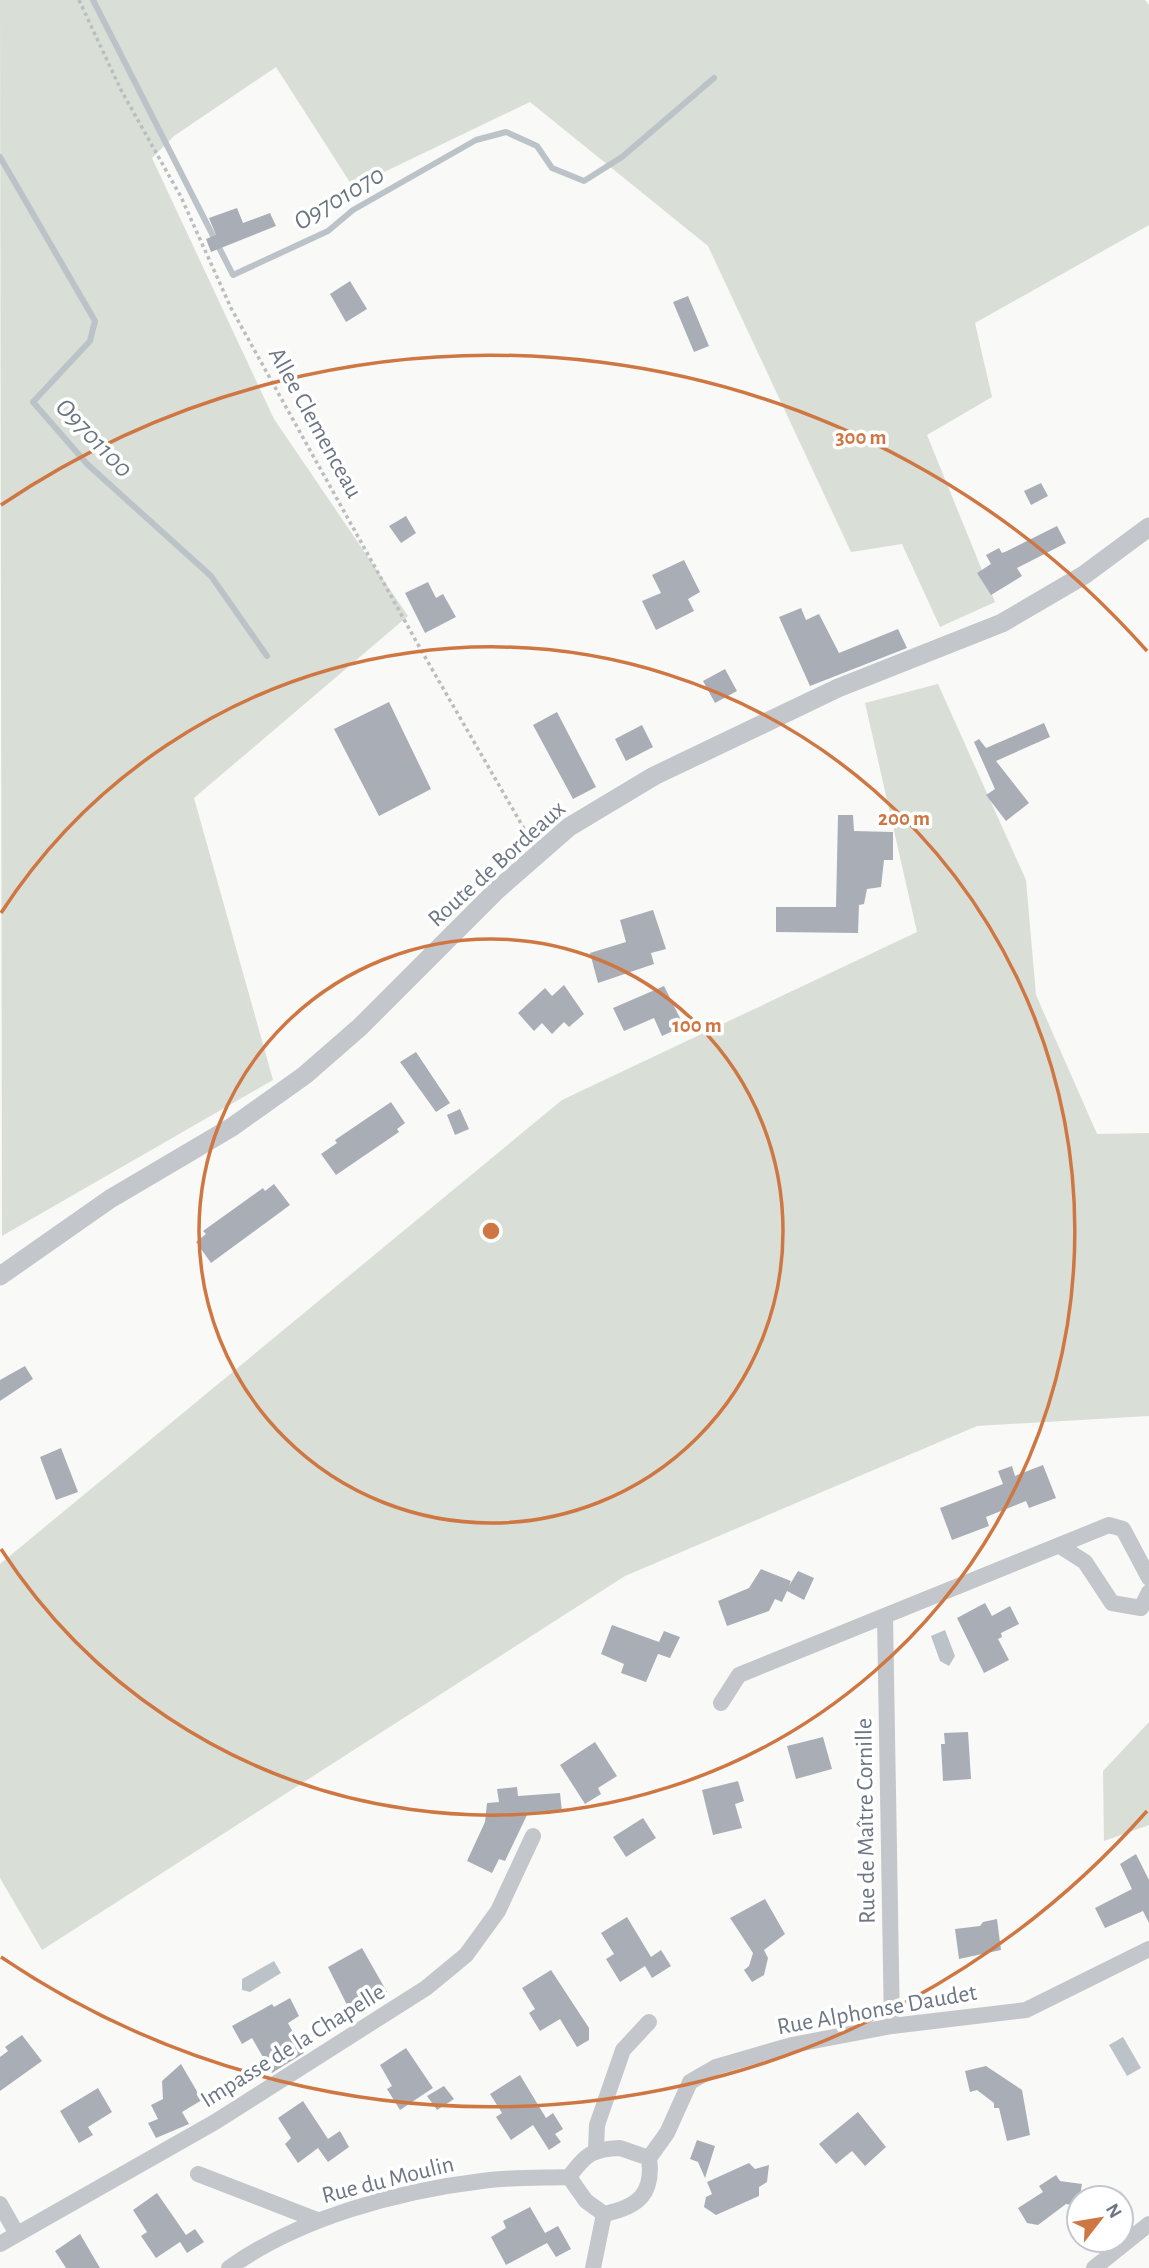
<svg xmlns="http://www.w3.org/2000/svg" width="1149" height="2268" font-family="'Alegreya Sans',sans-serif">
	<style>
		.green { fill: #d9ded7 }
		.water { fill: #bcc3c8 }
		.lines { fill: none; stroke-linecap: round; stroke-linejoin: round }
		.stream { stroke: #bcc3c8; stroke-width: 6 }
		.building { fill: #a9aeb6 }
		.path { stroke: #bbbdc0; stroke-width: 3.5; stroke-dasharray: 3.5 3.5; stroke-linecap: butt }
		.minor { stroke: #c3c6ca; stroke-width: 16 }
		.tertiary { stroke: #c3c6ca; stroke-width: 19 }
		.ring { fill: none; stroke: #cf7742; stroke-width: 3.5 }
		.labels { text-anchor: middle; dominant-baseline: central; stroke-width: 7; stroke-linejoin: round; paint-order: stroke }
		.street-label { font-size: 24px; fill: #6c7685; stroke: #fff }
		.water-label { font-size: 26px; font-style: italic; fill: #68767f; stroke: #fff }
		.centre { fill: #cf7742; stroke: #fff; stroke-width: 3.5 }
		.ring-label { font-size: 21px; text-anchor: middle; font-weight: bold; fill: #cf7742; stroke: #fff; stroke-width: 7; stroke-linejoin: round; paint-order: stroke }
	</style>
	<rect width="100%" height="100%" fill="#f9f9f7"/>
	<!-- green -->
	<path class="green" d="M0 0H1145L1149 5V225L975 323 992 397 927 435 995 602 940 627 902 544 851 552 708 246 530 102 353 187 276 67 174 136 152 158 274 419 408 616 194 798 273 1080 2 1236Z
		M938 684 1026 880 1036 995 1097 1134 1149 1133V1416L977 1426 625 1576 42 1950 0 1878V1564L562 1100 917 932 865 703Z
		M1149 1722V1825L1104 1841 1103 1771Z"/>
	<!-- water -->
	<path class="water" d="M945 1630 955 1656 949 1666 940 1661 931 1636Z
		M274 1961 281 1973 250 1992 242 1990V1979Z
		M1123 2037 1141 2068 1127 2076 1109 2045Z"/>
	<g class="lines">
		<!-- stream -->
		<path class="stream" d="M93 0 233 275 328 231 353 210 476 140 506 132 537 146 552 168 584 181 622 157 714 78
			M0 157 95 321 90 341 33 402 87 464 211 576 267 656"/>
	</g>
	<!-- building -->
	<path class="building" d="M237 208 243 223 270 213 276 226 211 252 206 239 216 235 209 218Z
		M350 281 367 309 346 322 330 294Z
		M688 296 709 346 694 352 673 302Z
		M1041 483 1048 496 1031 505 1024 491Z
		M406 516 416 533 401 543 389 526Z
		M1057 526 1066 543 1017 568 1022 576 991 595 977 573 991 564 986 555 999 548 1002 553 1007 551Z
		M684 560 700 592 688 599 694 611 656 630 642 601 661 593 652 575Z
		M428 582 436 598 443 594 456 617 425 633 405 593Z
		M801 608 806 620 819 614 839 653 898 629 907 648 810 686 779 617Z
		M725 669 737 691 715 703 703 681Z
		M389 702 431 789 379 816 334 729Z
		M557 712 596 787 573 799 533 725Z
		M1044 723 1050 737 996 761 1029 803 1006 821 986 795 995 789 974 742 979 739 986 748Z
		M642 725 653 747 626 761 615 739Z
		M838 815H853L854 831 893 832V860H884L881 887 867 889 864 904 859 905 858 933 776 932V907H836Z
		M653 910 666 949 651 953 654 964 598 983 590 953 626 942 620 920Z
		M564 985 584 1014 569 1027 564 1022 552 1034 542 1023 534 1031 518 1013 545 988 552 996Z
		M664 986 684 1026 662 1036 654 1018 624 1031 613 1008Z
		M416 1052 450 1103 436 1112 400 1062Z
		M391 1102 405 1123 397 1129 399 1132 336 1175 321 1154 337 1143 335 1140Z
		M460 1109 469 1129 455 1135 447 1115Z
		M274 1184 290 1205 211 1263 196 1242 206 1234 203 1231 263 1188 265 1191Z
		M25 1366 33 1379 0 1401V1380Z
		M61 1448 78 1492 56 1500 40 1457Z
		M1043 1465 1056 1498 1029 1508 1026 1501 986 1517 989 1526 952 1540 940 1508 1003 1484 998 1471 1012 1466 1015 1476Z
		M761 1569 791 1581 789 1586 798 1571 814 1578 804 1600 787 1591 782 1602 775 1599 769 1611 727 1626 718 1601 749 1588Z
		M985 1603 992 1616 1010 1606 1019 1624 1001 1633 1002 1637 998 1639 1009 1660 984 1673 957 1618Z
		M612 1625 659 1642 664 1631 680 1637 670 1658 658 1654 646 1682 621 1673 624 1664 601 1654Z
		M968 1732 971 1779 943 1781 941 1744H945L944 1733Z
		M823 1737 832 1769 796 1779 787 1746Z
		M595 1742 617 1776 598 1788 601 1794 585 1804 560 1765Z
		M738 1781 744 1801 735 1804 742 1828 713 1835 702 1790Z
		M517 1787 518 1796 560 1793 562 1812 527 1815 505 1861 499 1859 492 1873 467 1861 485 1822 487 1803 499 1802 497 1789Z
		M643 1818 656 1838 626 1857 613 1837Z
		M1136 1854 1149 1880V1923L1143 1911 1105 1928 1095 1908 1132 1889 1120 1864Z
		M765 1899 785 1934 764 1950 768 1958 764 1975 752 1982 744 1970 749 1966 753 1953 730 1918Z
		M627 1917 651 1957 661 1950 671 1966 652 1978 645 1966 620 1982 606 1959 614 1954 601 1933Z
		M997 1919 1001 1950 959 1959 955 1929 980 1926 983 1922Z
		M362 1948 387 1992 351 2013 328 1967Z
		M551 1970 589 2028V2040L577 2047 560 2019 540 2031 529 2013 535 2009 522 1988Z
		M290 1998 299 2016 288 2023 304 2053 272 2073 252 2038 242 2044 232 2026 272 2004 274 2007Z
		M22 2035 42 2061 0 2091V2057L8 2051 5 2047Z
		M406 2048 433 2088 400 2110 387 2089 392 2086 380 2065Z
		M181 2064 202 2100 182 2112 189 2124 156 2138 148 2123 158 2119 151 2105 163 2099 162 2081Z
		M986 2066 1022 2090 1030 2135 1007 2141 999 2108H994V2103L977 2090 970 2092 965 2071Z
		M520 2075 546 2118 553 2113 563 2129 555 2134 561 2142 549 2150 533 2125 511 2140 496 2117 502 2113 490 2094Z
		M444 2086 454 2099 437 2110 427 2096Z
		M98 2088 112 2112 88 2127 93 2135 79 2143 60 2111Z
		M303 2101 328 2139 340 2131 349 2147 328 2162 318 2148 298 2163 285 2144 291 2138 278 2118Z
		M858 2112 886 2147 865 2166 852 2151 836 2164 819 2144Z
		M697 2140 715 2146 705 2178 698 2162 690 2159Z
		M749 2163 755 2169 769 2165 767 2182 759 2187V2196L716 2215 704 2207 706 2197 712 2194 707 2182Z
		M1056 2175 1060 2181 1082 2184 1078 2206 1066 2204 1038 2225 1027 2223 1018 2208 1043 2192 1039 2186Z
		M157 2193 186 2235 195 2229 204 2242 187 2253 180 2242 156 2258 141 2236 147 2232 133 2210Z
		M530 2207 545 2233 558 2226 571 2249 556 2257 547 2243 506 2265 491 2237 506 2228 503 2221Z
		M80 2234 100 2268H66L55 2251Z"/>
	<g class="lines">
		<!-- path -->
		<path class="path" d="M79 0 121 90 181 197 231 308 421 650 530 839"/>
		<!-- minor -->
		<path class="minor" d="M1060 1546 1085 1562 1112 1603 1141 1608 1149 1592
			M885 1616 892 2026
			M721 1703 739 1675 1109 1525 1123 1529 1149 1578
			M620 2148 649 2158C654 2194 638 2207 604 2214L586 2201 569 2177C586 2154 592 2149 620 2148Z
			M596 2149 597 2125 623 2050 649 2022
			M649 2158 667 2133 690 2082 716 2067 792 2045 892 2026 1026 2010 1149 1949
			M198 2174 317 2220
			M0 2204 17 2234
			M0 2244 215 2122 426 1988 466 1955 498 1911 533 1836
			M229 2268C299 2218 398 2191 482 2181 511 2177 540 2178 569 2177
			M593 2268 604 2214
			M1094 2268 1149 2224"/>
		<!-- tertiary -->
		<path class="tertiary" d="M0 1276 110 1199 232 1127 305 1075 360 1027 497 890 569 827 654 776 838 688 1002 623 1084 575 1149 527"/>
	</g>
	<!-- distance rings -->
	<g class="ring">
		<circle cx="491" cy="1231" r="292"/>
		<path d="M1 913A584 584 0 1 1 1 1549"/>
		<path d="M1147 1811A876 876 0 0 1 1 1957M1 505A876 876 0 0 1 1147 651"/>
	</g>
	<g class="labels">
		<!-- street labels -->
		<g class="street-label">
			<text transform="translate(315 423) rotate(61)">Allee Clemenceau</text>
			<text transform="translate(497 864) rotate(-42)">Route de Bordeaux</text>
			<text transform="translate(866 1821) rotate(-91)">Rue de Maître Cornille</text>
			<text transform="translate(877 2010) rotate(-10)">Rue Alphonse Daudet</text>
			<text transform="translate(293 2046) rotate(-32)">Impasse de la Chapelle</text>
			<text transform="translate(388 2180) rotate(-14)">Rue du Moulin</text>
		</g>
		<!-- water labels -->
		<g class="water-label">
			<text transform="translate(339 198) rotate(-31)">O9701070</text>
			<text transform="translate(94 438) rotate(46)">O9701100</text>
		</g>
	</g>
	<circle cx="491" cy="1231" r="10" class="centre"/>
	<g class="ring-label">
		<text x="861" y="444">300 m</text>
		<text x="904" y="825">200 m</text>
		<text x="697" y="1032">100 m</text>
	</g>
	<!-- north arrow -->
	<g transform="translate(1100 2219) rotate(59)"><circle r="33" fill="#ffffff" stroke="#c4c8ce" stroke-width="2"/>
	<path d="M0-5L12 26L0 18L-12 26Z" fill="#cf7742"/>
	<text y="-10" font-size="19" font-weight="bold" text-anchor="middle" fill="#6c7685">N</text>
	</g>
</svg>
